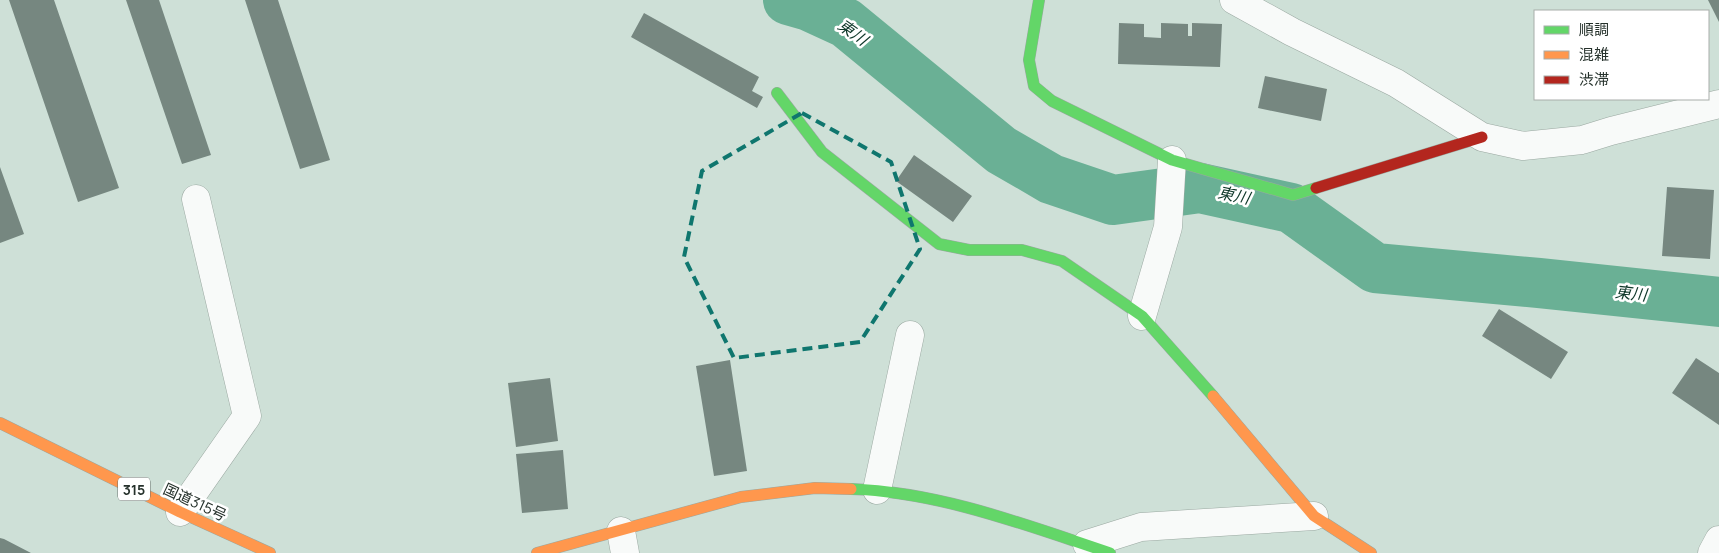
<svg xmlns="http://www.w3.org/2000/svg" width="1719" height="553" font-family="Manrope,'Noto Sans JP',sans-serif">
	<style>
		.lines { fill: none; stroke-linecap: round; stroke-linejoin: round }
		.river { stroke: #6ab095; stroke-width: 50 }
		.building { fill: #768780 }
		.street-casing { stroke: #9aa8a1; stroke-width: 29 }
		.fast-casing { stroke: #9aa8a1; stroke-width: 12 }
		.slow-casing { stroke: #9aa8a1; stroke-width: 12 }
		.jam-casing { stroke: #9aa8a1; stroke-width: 12 }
		.street { stroke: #f8faf9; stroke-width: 28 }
		.fast { stroke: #63d668; stroke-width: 11 }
		.slow { stroke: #ff974d; stroke-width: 11 }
		.jam { stroke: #b3261e; stroke-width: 11 }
		.marked { fill: none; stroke: #0f766e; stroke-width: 4; stroke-dasharray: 10 6; stroke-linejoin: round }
		.labels { text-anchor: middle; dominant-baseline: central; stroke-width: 5; stroke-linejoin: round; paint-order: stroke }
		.shield { fill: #fff; stroke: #666f6b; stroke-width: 1 }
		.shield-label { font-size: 14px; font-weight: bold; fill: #25312b }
		.street-label { font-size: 15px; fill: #25312b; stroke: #fff }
		.water-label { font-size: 16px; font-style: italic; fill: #0d3628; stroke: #fff }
	</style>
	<rect width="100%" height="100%" fill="#cee0d7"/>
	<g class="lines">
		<!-- river -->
		<path class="river" d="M788 0 809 6 846 23 1001 150 1051 179 1113 200 1200 188 1291 208 1375 268 1539 283 1719 302"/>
	</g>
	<!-- building -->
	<path class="building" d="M9 0H54L119 188 78 202Z
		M126 0H159L211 155 182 164Z
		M245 0H278L330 160 300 169Z
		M1708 0H1719V22Z
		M644 13 759 77 752 91 763 97 757 108 631 37Z
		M1119 23 1144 24V37L1161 38V23L1188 24V36H1192V23L1222 24 1220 67 1118 64Z
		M1265 76 1327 89 1321 121 1258 108Z
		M914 155 972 196 953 222 896 181Z
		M0 167 24 234 0 243Z
		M1667 187 1714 190 1710 259 1662 256Z
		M1499 309 1568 352 1551 379 1482 336Z
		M1696 358 1719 373V425L1672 393Z
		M730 360 747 471 714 476 696 366Z
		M550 378 558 441 516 447 508 383Z
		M563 450 568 509 522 513 516 454Z
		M0 538 4 539 31 553H0Z"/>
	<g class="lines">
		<!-- street casing -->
		<g class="street-casing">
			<path id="street" d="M1234 0 1292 32 1396 83 1482 137 1523 146 1582 140 1611 131 1719 104
				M1142 316 1168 227 1172 160
				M877 490 910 335
				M180 512 247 416 196 199
				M621 531 625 553
				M1087 544 1141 527 1314 516
				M1712 553 1719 540"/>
		</g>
		<!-- fast casing -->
		<g class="fast-casing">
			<path id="fast" d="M1039 0 1029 60 1034 86 1052 101 1172 160 1293 195 1316 188
				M777 93 822 152 939 244 969 250H1022L1062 261 1142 316 1213 396
				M851 489C940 492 1026 525 1110 553"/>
		</g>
		<!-- slow casing -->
		<g class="slow-casing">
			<path id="slow" d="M1213 396 1314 516 1371 553
				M0 423 180 512 270 553
				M537 553 741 497 815 488 851 489"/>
		</g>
		<!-- jam casing -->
		<g class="jam-casing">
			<path id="jam" d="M1316 188 1482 137"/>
		</g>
		<!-- street -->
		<use href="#street" class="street"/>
		<!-- fast -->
		<use href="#fast" class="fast"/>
		<!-- slow -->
		<use href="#slow" class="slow"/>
		<!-- jam -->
		<use href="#jam" class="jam"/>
	</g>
	<!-- marked area -->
	<path class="marked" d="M802 113 891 162 920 249 860 342 734 358 684 257 702 171Z"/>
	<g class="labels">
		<!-- shield labels -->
		<rect class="shield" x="118" y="477.5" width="32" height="23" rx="4"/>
		<g class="shield-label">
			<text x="134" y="489">315</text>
		</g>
		<!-- street labels -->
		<g class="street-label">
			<text transform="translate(195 502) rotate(25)">国道315号</text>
		</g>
		<!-- water labels -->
		<g class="water-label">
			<text transform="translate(853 32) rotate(35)">東川</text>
			<text transform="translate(1234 195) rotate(12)">東川</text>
			<text transform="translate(1631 293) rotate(6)">東川</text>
		</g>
	</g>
	<!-- legend -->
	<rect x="1534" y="10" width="175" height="90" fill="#ffffff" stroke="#a8adaa"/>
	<rect x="1544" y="26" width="25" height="8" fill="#63d668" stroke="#a8adaa"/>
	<text x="1579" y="35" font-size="15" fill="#25312b">順調</text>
	<rect x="1544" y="51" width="25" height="8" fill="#ff974d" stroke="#a8adaa"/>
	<text x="1579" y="60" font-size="15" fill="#25312b">混雑</text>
	<rect x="1544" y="76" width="25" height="8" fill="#b3261e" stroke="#a8adaa"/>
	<text x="1579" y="85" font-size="15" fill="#25312b">渋滞</text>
</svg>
